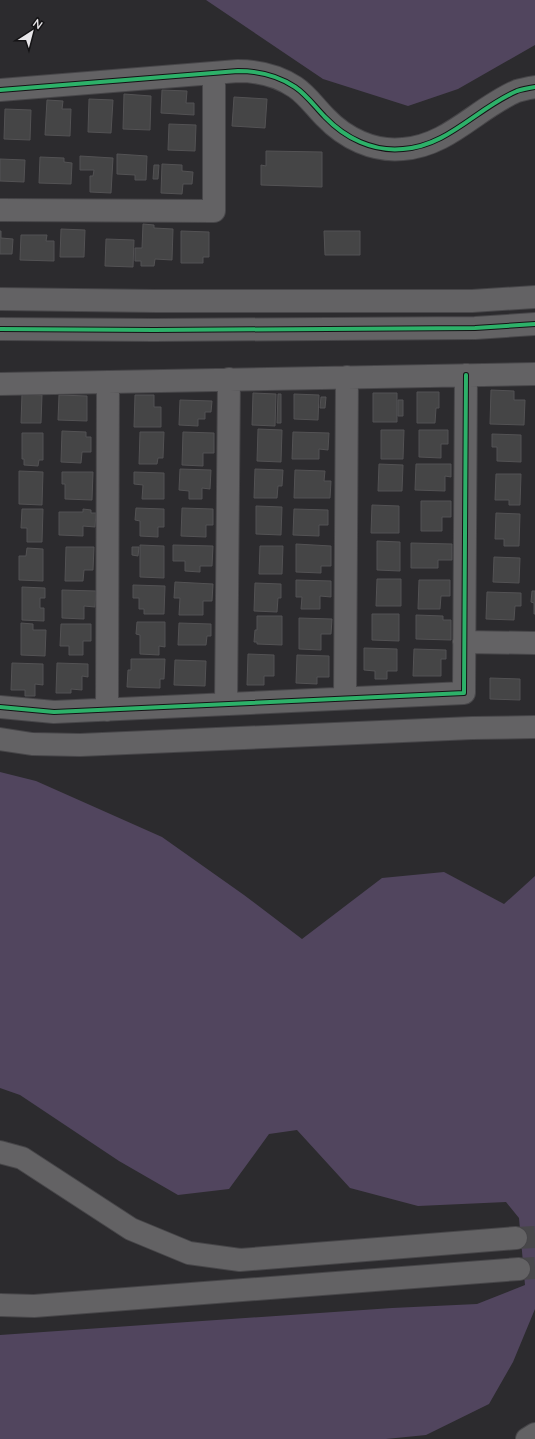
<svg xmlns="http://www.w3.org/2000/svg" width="535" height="1439" font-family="Lato,sans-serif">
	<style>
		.green { fill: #51455e }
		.building { fill: #454546; stroke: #535254 }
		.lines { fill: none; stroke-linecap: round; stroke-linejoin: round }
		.minor-tunnel { stroke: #48474a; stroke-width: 22; stroke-dasharray: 22 11; stroke-linecap: butt }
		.minor-casing { stroke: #474649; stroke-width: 24 }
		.minor { stroke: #636264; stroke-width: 22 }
		.cycleway-casing { stroke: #141315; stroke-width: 6 }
		.cycleway { stroke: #2db169; stroke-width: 4 }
	</style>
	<rect width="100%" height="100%" fill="#2c2b2e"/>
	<!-- green -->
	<path class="green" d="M206 0H535V45L458 89 408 106 323 79Z
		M0 772 36 781 162 837 244 895 302 939 382 878 444 872 504 904 535 876V1309L513 1362 489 1404 426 1435 386 1439H0V1335L392 1308 477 1304 525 1285 519 1218 506 1202 418 1206 350 1188 297 1130 269 1134 229 1189 178 1195 119 1161 20 1095 0 1088Z"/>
	<!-- building -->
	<path class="building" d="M162 90 187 91 186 103H194V115L161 113Z
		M124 94 151 96 150 130 123 129Z
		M234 97 267 99 265 128 232 126Z
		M89 99 113 100 111 133 88 132Z
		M47 100 63 101 62 109H71L70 136 45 135Z
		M5 109 31 110 30 140 4 139Z
		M169 124 196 125 195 151 168 150Z
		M266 151 322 152V187L261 185V165L266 166Z
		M117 154 147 156 146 180H135V175L117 174Z
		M80 156 113 158 111 193 90 192V176H93L94 170H80Z
		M40 157 64 158V162L72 163 71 184 39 183Z
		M0 159 25 160 24 182 0 181Z
		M162 164 182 165V171L193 172 192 184H183L182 194 161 193Z
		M154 165H159L158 179H153Z
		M143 224 154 225V228L173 229 172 260 155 259 154 266H141V261H135V248H142Z
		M61 229 85 230 84 257H60Z
		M0 231H1V238L13 239 12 254H0Z
		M181 231 209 232V257H203V263H181Z
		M324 231H360V255H325Z
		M21 235H47L46 241H54V261L20 260Z
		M106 239 134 240 133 267 105 266Z
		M491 390 514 391V400H525L524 425 490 424Z
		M417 392H439V408H436L435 423H417Z
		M253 393 276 394 275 426 252 425Z
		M373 393H397V422H373Z
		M22 394 42 395 41 423H21Z
		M278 394H281V423H277Z
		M294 394 319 395 318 420 294 419Z
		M59 395 87 396V421L58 420Z
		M135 395H154V407H161V427H134Z
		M321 397H326L325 408H320Z
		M180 400 212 401 211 412H205V419H198V426L179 425Z
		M398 400H403V416H398Z
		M258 429 282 430 281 462 257 461Z
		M381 430H404L403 459H381Z
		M419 430H448V444H441V458L419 457Z
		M62 431 86 432V437H91V452H82L81 463 61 462Z
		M140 432H164L163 458H158L157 464H139Z
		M183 432 214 433V453H203V466L182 465Z
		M293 432 329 433 328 450 319 449V459H292Z
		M22 433H43V460H39L38 466 24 465V459H22Z
		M492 434 521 435V462L497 461V447H492Z
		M379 464 403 465 402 491H378Z
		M416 464H451V477L445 476V491L415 490Z
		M180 469 211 470 210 489 202 488V499H189V491L179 490Z
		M255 469 283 470 282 486H278L277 498H254Z
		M295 470 325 471 324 481H331L330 498H294Z
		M19 471 43 472 42 505 19 504Z
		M62 472H93L92 500 65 499V484H62Z
		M134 472 164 473V499H142L143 485 134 484Z
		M496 474H521L520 505H509V500H495Z
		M421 501H451V517H442V531H421Z
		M372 505 399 506V533H371Z
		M256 506 282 507 281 535 256 534Z
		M136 508 164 509V527H158V537L140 536V521L135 520Z
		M182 508 213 509V525H206V537L181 536Z
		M22 509H43L42 542H27V528H21Z
		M83 509 91 510V513H96L95 527 83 526V536L59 535V512H83Z
		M294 509 328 510V525H319V536L293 535Z
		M496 513 520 514 519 546H504V539H495Z
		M377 541 400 542V571L377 570Z
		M411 543 452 544V560H438V568H411Z
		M296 544 331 546V566H321V573L296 572Z
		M140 545 164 546V578L140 577Z
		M173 545 213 546 212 566H200V572L185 571V561H173Z
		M260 546H283L282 574H259Z
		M66 547H94L93 570H84L83 581H65Z
		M132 547H139L138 556 132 555Z
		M27 548 43 549V581L19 580V556H26Z
		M494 557 520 558 519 583 493 582Z
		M377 579H401V606H376Z
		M296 580 331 581V597L320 596V609H301L302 597H296Z
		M419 580H450V596H441L440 609H418Z
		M175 582 213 584 212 601H203V615H179L180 598H174Z
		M255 583 281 584V598H278L277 612 254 611Z
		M133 585 165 586 164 614H144V609H139V598H133Z
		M22 587 45 588V598H40V608H44V621L22 620Z
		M62 590 96 591 95 607 84 606V619L62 618Z
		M532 591H535V614H534V603L531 602Z
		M487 592 521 593V606H515L514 620 486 619Z
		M372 614H399V641L372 640Z
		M416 615 443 616V620H451V640L416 639Z
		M257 616H282V645L257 644V642H254L255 630H257Z
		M299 618 332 619 331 634H321V650L299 649Z
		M137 622H165V647L159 646V655L140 654V635L136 634Z
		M21 623 33 624V630H46L45 656 21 655Z
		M179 623 211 624V636H207L206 645H178Z
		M61 624H91V641H83V655H69V646H60Z
		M364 648 397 649V671H387V679H375V671L364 670Z
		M414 649 446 650V659H441V676H413Z
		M248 654 274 655V676H264V685H247Z
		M297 655 329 656V677H317V684L296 683Z
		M131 659H165L164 679H160V688L127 687 128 670H131Z
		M175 660 206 661 205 686 174 685Z
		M12 663 43 664V685L35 684V696H25V690H11Z
		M57 663 88 664V677L82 676V690L71 689V693H56Z
		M490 678 520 679V700L490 699Z"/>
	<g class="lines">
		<!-- minor-tunnel -->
		<path class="minor-tunnel" d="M516 1238 535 1237
			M519 1269 535 1268"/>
		<!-- minor casing -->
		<g class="minor-casing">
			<path id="minor" d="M0 90 238 71C258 71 277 75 295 87 307 95 315 107 325 117 345 138 373 152 403 149 448 146 477 108 517 91 523 89 529 88 535 87
				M0 210 214 211V73
				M0 299 155 301H472L535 297
				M0 329 154 330 475 328 535 324
				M0 384 535 374
				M464 642 535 643
				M345 698 347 377
				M226 704 229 379
				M0 707 54 712 464 693 466 375
				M107 710 108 382
				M0 739 32 744 80 745 472 728 535 727
				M0 1152 22 1158 131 1229 189 1253 240 1260 516 1238
				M0 1305 34 1306 519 1269
				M527 1439 535 1434"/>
		</g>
		<!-- minor -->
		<use href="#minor" class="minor"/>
		<!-- cycleway casing -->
		<g class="cycleway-casing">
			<path id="cycleway" d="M0 90 238 71C258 71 277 75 295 87 307 95 315 107 325 117 345 138 373 152 403 149 448 146 477 108 517 91 523 89 529 88 535 87
				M0 329 154 330 475 328 535 324
				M0 707 54 712 464 693 466 375"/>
		</g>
		<!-- cycleway -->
		<use href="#cycleway" class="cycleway"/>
	</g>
	<!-- north arrow -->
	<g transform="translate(32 32) rotate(36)" stroke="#141315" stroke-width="3" paint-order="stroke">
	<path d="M0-3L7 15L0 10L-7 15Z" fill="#e8e6e9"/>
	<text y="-6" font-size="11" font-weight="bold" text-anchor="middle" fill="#e8e6e9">N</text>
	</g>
</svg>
